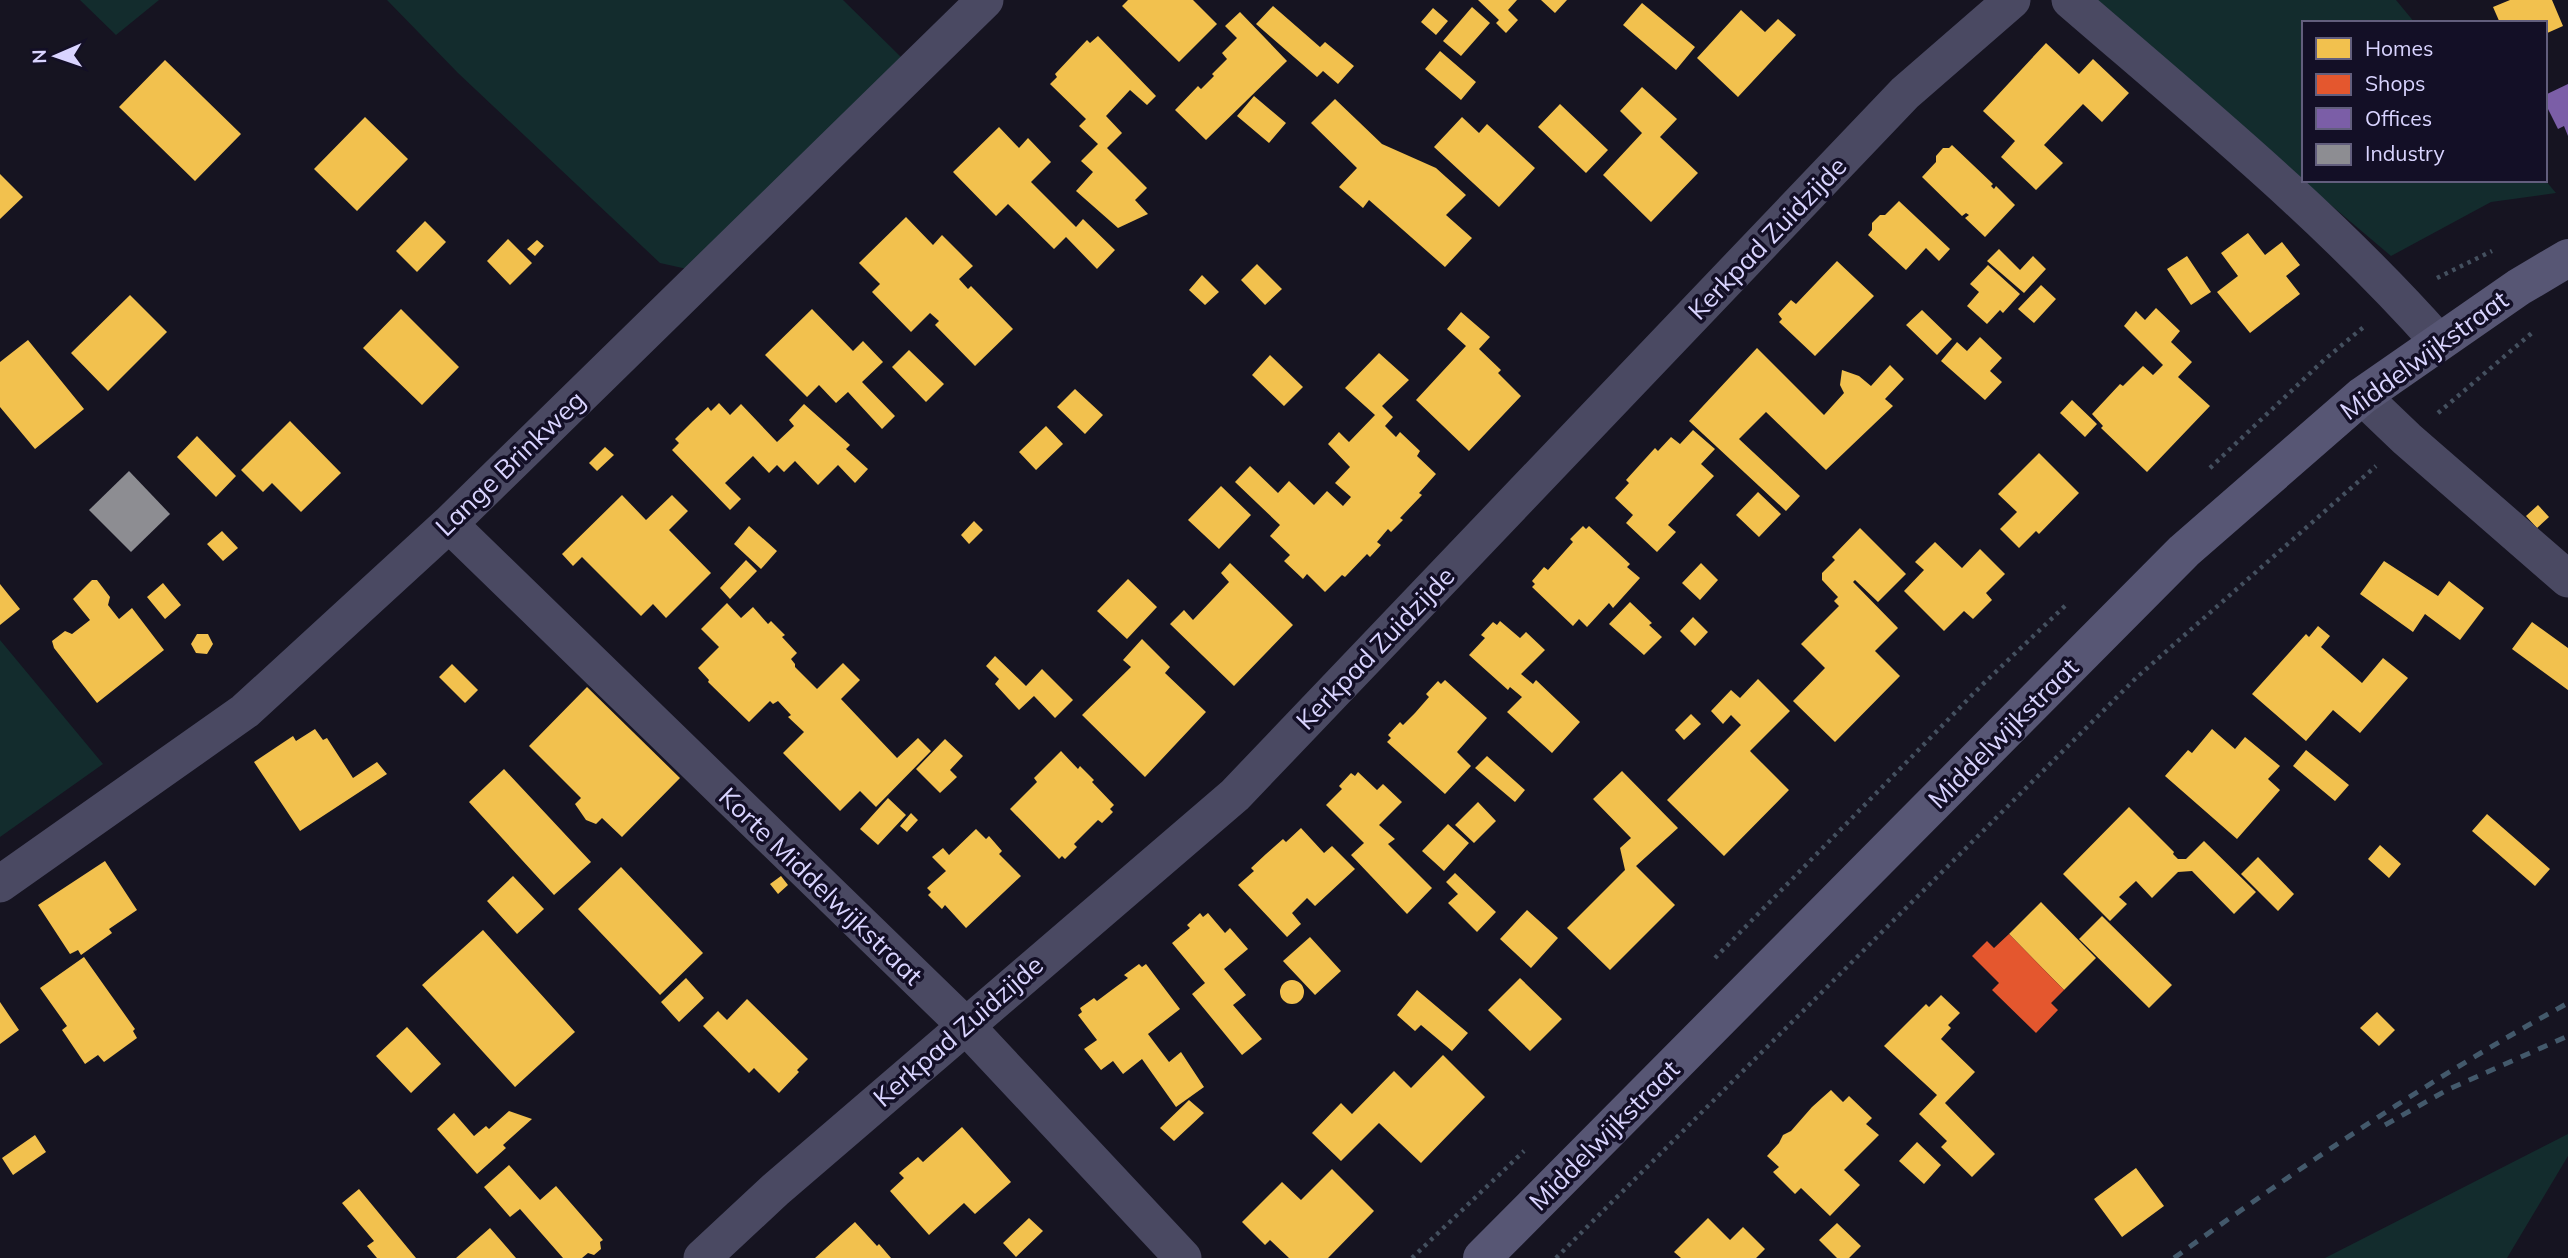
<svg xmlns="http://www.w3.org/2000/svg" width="2568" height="1258" font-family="Mulish,sans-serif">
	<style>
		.green { fill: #132c2d }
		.homes { fill: #f2c14e }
		.shops { fill: #e4572e }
		.offices { fill: #7b5ea7 }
		.industry { fill: #8d8d92 }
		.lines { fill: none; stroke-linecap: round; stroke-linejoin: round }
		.path { stroke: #44505f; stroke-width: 4.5; stroke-dasharray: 3.5 5; stroke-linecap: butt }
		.street { stroke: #4a4962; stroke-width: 37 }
		.secondary { stroke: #575674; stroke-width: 38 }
		.rail { stroke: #43596b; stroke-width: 5; stroke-dasharray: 10 9; stroke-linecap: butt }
		.labels { text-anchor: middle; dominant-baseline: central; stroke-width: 7; stroke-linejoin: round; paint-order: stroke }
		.street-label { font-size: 26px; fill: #d9d4ff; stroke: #130f26 }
	</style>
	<rect width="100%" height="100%" fill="#161421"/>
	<!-- green -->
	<path class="green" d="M80 0H159L116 35Z
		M387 0H843L905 61 687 269 660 263 458 73Z
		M2089 0H2396L2415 23H2304V180H2545L2556 193 2491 202 2391 256Z
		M0 640 103 764 0 837Z
		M2568 1134V1156L2507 1258H2325Z"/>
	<!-- homes -->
	<path class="homes" d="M1128 0H1193L1217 24 1179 62 1122 6Z
		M1478 0H1517L1508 10 1518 20 1506 33 1496 23 1499 20Z
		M1541 0H1567L1555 13Z
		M2510 0H2552L2563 26 2545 34V23H2500L2493 7Z
		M1642 3 1695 47 1676 70 1623 25Z
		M1273 6 1320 47 1325 42 1354 66 1338 84 1323 71 1317 77 1256 24Z
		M1472 7 1490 23 1461 56 1443 41Z
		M1433 8 1448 21 1436 35 1421 22Z
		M1741 10 1765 32 1778 19 1796 35 1738 97 1697 58Z
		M1240 12 1287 61 1206 140 1175 110 1198 86 1201 89 1214 76 1212 74 1227 59 1222 53 1237 38 1225 26Z
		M1098 36 1156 96 1147 105 1130 90 1106 116 1122 133 1107 148 1147 188 1135 200 1148 214 1118 228 1076 191 1093 172 1081 161 1098 144 1079 126 1086 119 1050 84 1057 77 1055 74 1087 40 1090 43Z
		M2046 43 2079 74 2093 59 2129 93 2102 122 2083 104 2044 145 2063 163 2036 190 2001 157 2015 141 1983 111Z
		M1440 51 1476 82 1461 100 1425 69Z
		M165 60 241 134 195 181 119 107Z
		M1642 87 1677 119 1660 137 1698 173 1651 222 1603 175 1642 133 1620 111Z
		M1254 96 1286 123 1269 143 1237 116Z
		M1335 99 1382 144 1436 168 1466 195 1446 215 1472 238 1445 267 1369 200 1363 208 1339 187 1357 168 1311 123Z
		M1560 104 1608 150 1586 173 1538 127Z
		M365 117 408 159 357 211 314 169Z
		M1462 117 1479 133 1487 124 1535 168 1499 207 1434 147Z
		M999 127 1019 148 1028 138 1051 162 1031 182 1076 227 1083 219 1115 250 1097 269 1066 237 1054 249 1008 204 996 216 953 172Z
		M1952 145 1993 184 1991 186 1994 189 1996 186 2015 205 1985 237 1965 218 1969 215 1966 213 1962 216 1922 177 1936 162V156L1943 148H1949Z
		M0 174 23 197 0 219Z
		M1899 201 1950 249 1939 261 1926 248 1906 270 1868 235 1872 230V223L1880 215H1885Z
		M906 217 933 245 942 235 973 266 959 279 968 289 971 286 1013 329 975 366 935 325 939 321 930 313 911 332 872 292 880 284 859 263Z
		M425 221 446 242 417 272 396 251Z
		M2248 233 2265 255 2282 242 2300 265 2286 276 2300 294 2250 333 2217 292 2238 276 2221 253Z
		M508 239 532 263 510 285 487 261Z
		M537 240 544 246 535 256 527 249Z
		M1999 249 2020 270 2033 256 2046 269 2024 293 1987 261Z
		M2187 256 2211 292 2191 305 2167 269Z
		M1837 261 1874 296 1815 356 1779 322 1782 319 1778 314 1791 300 1796 304Z
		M1257 264 1282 289 1265 305 1241 280Z
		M1988 265 2020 294 2003 313 2000 310 1987 324 1967 306 1979 292 1970 284Z
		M1202 275 1219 292 1205 305 1189 290Z
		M2041 285 2056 299 2034 323 2018 309Z
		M130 295 167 332 108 391 71 353Z
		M2156 308 2180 331 2171 342 2192 362 2178 377 2210 406 2147 472 2101 428 2103 426 2092 414 2120 384 2123 386 2143 366 2153 375 2163 365 2124 326 2136 311 2145 320Z
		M401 309 459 367 422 405 363 348Z
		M812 309 853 351 863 341 883 362 862 382 895 416 882 429 848 392 836 403 819 385 807 397 765 355Z
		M1922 310 1952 339 1937 355 1906 325Z
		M1461 312 1490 337 1479 349 1501 370 1498 373 1521 396 1469 451 1416 400 1466 346 1447 329Z
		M1980 337 2002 358 1990 371 2002 382 1985 400 1941 361 1957 342 1967 351Z
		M28 340 84 409 35 449 0 407V362Z
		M1757 348 1824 415 1844 393 1840 385 1842 370 1859 376 1871 386 1890 365 1904 379 1885 399 1893 406 1826 470 1766 412 1739 439 1800 496 1786 511 1689 421Z
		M909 350 944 384 926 402 892 367Z
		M1379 353 1409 380 1382 406 1393 417 1385 426 1396 437 1400 432 1420 451 1417 456 1436 474 1419 493 1422 495 1400 518 1403 520 1391 532 1388 529 1377 542 1381 545 1370 557 1367 554 1345 577 1342 575 1325 592 1307 574 1303 579 1284 561 1290 555 1270 536 1280 525 1235 482 1250 466 1278 493 1289 481 1314 505 1327 491 1343 506 1351 497 1335 483 1350 467 1328 444 1339 432 1349 442 1375 415 1345 388Z
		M1270 355 1303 387 1284 406 1252 375Z
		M1075 389 1103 415 1085 434 1057 407Z
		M2072 400 2097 424 2085 437 2060 413Z
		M719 403 730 415 741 404 777 442 794 426 789 420 804 404 850 445 846 449 868 469 855 483 838 465 818 485 795 461 784 472 777 465 769 473 753 456 725 483 741 499 730 510 672 450 679 443 675 439 693 421 708 407 711 411Z
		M290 421 341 473 301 512 272 483 263 492 241 470Z
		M1046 426 1063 444 1036 470 1019 452Z
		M1693 430 1715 449 1701 464 1714 476 1668 525 1676 532 1657 552 1626 523 1633 515 1615 498 1629 483 1626 480 1655 448 1658 451 1671 437 1680 444Z
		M197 436 236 476 216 497 177 457Z
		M605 447 614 455 597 471 589 463Z
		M2039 453 2079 493 2039 534 2036 531 2019 548 2000 529 2017 512 1998 494Z
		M1221 486 1251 515 1219 549 1188 520Z
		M1758 492 1781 514 1759 537 1736 515Z
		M622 495 646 520 672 495 688 511 669 530 711 573 666 618 653 604 641 616 582 557 573 566 562 554Z
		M2538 505 2549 517 2537 528 2526 516Z
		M974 521 983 530 969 544 961 535Z
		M749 526 777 551 761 569 734 544Z
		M1583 526 1586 529 1589 526 1630 564 1627 567 1640 578 1613 608 1609 603 1587 627 1579 619 1573 626 1532 587 1535 584 1532 581 1544 567 1548 570 1573 542 1570 539Z
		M1860 528 1906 574 1878 602 1855 580 1853 582 1898 628 1875 651 1900 676 1835 742 1793 701 1825 668 1801 644 1839 606 1834 601 1838 597 1822 580V573L1835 560 1832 557Z
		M222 531 238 548 223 561 207 544Z
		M1935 542 1962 568 1980 549 2005 574 1986 593 1992 600 1973 619 1964 611 1944 631 1904 591 1924 570 1915 562Z
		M746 560 757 571 730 599 720 588Z
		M2384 561 2438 596 2449 581 2484 608 2460 640 2425 614 2413 632 2360 594Z
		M1230 563 1293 625 1234 686 1170 624 1184 610 1193 620 1229 582 1221 573Z
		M1701 563 1718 580 1700 600 1682 583Z
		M1128 579 1157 607 1127 639 1097 611Z
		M92 580H97L110 597 108 605 119 619 132 608 164 650 97 703 54 648 52 641 65 631 72 634 90 620 73 599Z
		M163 583 181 605 165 619 147 597Z
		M0 584 20 609 0 625Z
		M1630 602 1652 623 1649 625 1662 637 1644 655 1609 624Z
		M727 603 741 618 753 607 768 624 771 621 785 635 782 637 797 653 791 659 795 664V667L817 689 843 663 860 680 841 699 897 758 918 738 931 751 876 807 860 791 840 811 783 753 804 732 788 717 791 715 778 701 773 704 770 701 749 722 708 682 709 680 698 668 719 647 701 629Z
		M1693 617 1708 632 1695 646 1680 631Z
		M1500 621 1520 638 1526 632 1545 650 1521 674 1533 684 1536 680 1580 722 1552 753 1507 712 1522 697 1510 687 1508 690 1469 655 1485 638 1481 635 1493 622 1497 625Z
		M2532 622 2568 648V690L2512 649Z
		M2318 626 2330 636 2321 647 2362 683 2383 658 2408 678 2360 733 2333 710 2306 741 2252 694 2306 634 2309 637Z
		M197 634H208L213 644 207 654 196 653 191 644Z
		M1142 639 1170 667 1165 673 1206 712 1145 777 1082 715 1131 667 1123 660Z
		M995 656 1026 686 1042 669 1073 700 1055 718 1034 696 1019 710 995 684 999 679 986 666Z
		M452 664 478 690 465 703 439 677Z
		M1758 679 1790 711 1750 751 1789 790 1724 856 1667 800 1741 725 1731 715 1723 724 1711 711 1731 690 1740 698Z
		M1445 680 1487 718 1457 752 1471 766 1445 794 1387 742 1391 738 1388 735 1400 722 1403 725 1415 713 1429 697 1426 694 1438 681 1441 684Z
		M587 687 680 778 622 837 602 818 596 824 586 820 575 804 581 798 529 746Z
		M1691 714 1701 724 1684 740 1675 730Z
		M315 729 323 740 327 738 353 778 377 762 387 774 300 831 254 762 293 736 296 741Z
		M2212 729 2235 749 2245 737 2280 766 2268 779 2280 790 2237 839 2165 776 2188 750 2192 753Z
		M945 739 963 756 950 770 957 777 940 793 916 769Z
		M2306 750 2349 785 2335 801 2293 766Z
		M1061 751 1078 769 1080 766 1094 780 1092 782 1114 805 1110 809 1113 812 1102 823 1098 820 1074 844 1077 847 1065 859 1062 856 1059 859 1010 809 1037 782 1034 778Z
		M1487 756 1525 790 1515 802 1475 768Z
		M504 769 591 862 554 895 469 802Z
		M1622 771 1678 828 1636 866 1675 905 1610 970 1567 928 1625 870 1620 848 1631 838 1593 799Z
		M1358 772 1377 790 1383 784 1402 802 1379 825 1395 839 1388 844 1432 888 1407 914 1351 855 1364 843 1326 805 1342 789 1339 786 1351 773 1355 776Z
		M888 798 906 815 878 845 860 829Z
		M1478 802 1496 821 1474 843 1455 825Z
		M2129 807 2174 852 2173 854 2178 859H2186L2204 841 2256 892 2234 914 2192 871 2178 872 2152 898 2136 881 2119 897 2127 904 2110 921 2063 874Z
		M911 813 918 820 907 832 900 826Z
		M2487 814 2550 869 2535 886 2472 831Z
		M1448 824 1469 843 1444 871 1422 851Z
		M1301 828 1324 853 1332 846 1355 869 1315 906 1307 898 1292 913 1301 924 1287 937 1238 885 1254 871 1251 868 1266 854 1283 839 1286 842Z
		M976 829 986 839 989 836 1002 851 999 854 1021 876 966 928 945 905 942 909 928 895 931 892 927 888 946 871 932 857 943 848 949 855Z
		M2380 845 2401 864 2389 878 2368 859Z
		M2258 857 2294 894 2278 911 2241 874Z
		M105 861 137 910 109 929 112 933 81 955 78 950 70 954 38 905Z
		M621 867 703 953 660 995 578 909Z
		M1455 873 1496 912 1477 932 1448 903 1458 894 1446 882Z
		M513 876 544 909 517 934 487 901Z
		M781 876 788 885 778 894 770 884Z
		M2041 902 2096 958 2064 990 2009 934Z
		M1527 910 1558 938 1531 968 1500 939Z
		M1200 913 1203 917 1208 913 1225 933 1230 928 1248 949 1224 969 1246 995 1233 1005 1262 1039 1242 1055 1192 994 1205 983 1172 943 1190 928 1187 925Z
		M2102 916 2172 985 2149 1008 2079 939Z
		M483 930 575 1032 515 1087 422 985Z
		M1310 937 1341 971 1315 995 1283 961Z
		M84 957 135 1029 133 1031 137 1038 104 1062 98 1055 85 1064 62 1030 67 1026 40 988Z
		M1139 964 1142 967 1146 964 1180 1009 1148 1034 1169 1062 1181 1052 1204 1087 1176 1107 1142 1059 1123 1074 1113 1061 1101 1070 1084 1049 1097 1040 1078 1015 1082 1012 1080 1008 1094 998 1097 1001 1113 989 1128 978 1124 975Z
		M686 978 704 998 679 1022 661 1002Z
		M1520 978 1562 1019 1530 1051 1488 1010Z
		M1280 992a12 12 0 1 1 24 0a12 12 0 1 1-24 0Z
		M1417 990 1468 1033 1452 1051 1421 1025 1415 1031 1397 1015Z
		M1941 995 1960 1013 1948 1025 1951 1028 1941 1039 1975 1072 1945 1103 1995 1154 1972 1177 1941 1147 1947 1141 1919 1114 1937 1095 1884 1046 1926 1004 1929 1007Z
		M747 999 808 1059 797 1070 799 1072 779 1093 754 1068 749 1073 703 1026 718 1011 727 1020Z
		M0 1002 19 1030 0 1044Z
		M2377 1012 2395 1030 2379 1046 2360 1028Z
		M407 1027 441 1064 411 1093 376 1056Z
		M1443 1055 1485 1097 1421 1163 1379 1123 1341 1161 1312 1133 1341 1103 1352 1114 1394 1071 1411 1088Z
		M1831 1090 1843 1102 1849 1096 1872 1118 1866 1124 1879 1135 1844 1170 1860 1185 1830 1216 1801 1188 1795 1194 1773 1172 1779 1167 1767 1156 1779 1143 1783 1135 1791 1131 1812 1107Z
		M1189 1100 1204 1113 1174 1141 1160 1128Z
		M509 1111 532 1119 503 1145 506 1148 477 1174 437 1129 454 1113 474 1136 486 1126 489 1129Z
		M962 1127 1011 1182 975 1214 964 1203 929 1235 890 1191 904 1178 899 1173 918 1157 923 1162Z
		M35 1135 46 1152 13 1175 2 1158Z
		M1917 1142 1941 1165 1924 1184 1899 1161Z
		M509 1165 540 1200 556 1186 603 1240 600 1242 601 1249 594 1255 588 1253 582 1258H563L520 1209 510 1217 484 1187Z
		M2136 1168 2164 1206 2122 1237 2094 1199Z
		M1332 1169 1374 1211 1328 1258H1289L1270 1240 1265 1245 1242 1222 1282 1182 1301 1200Z
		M359 1189 416 1258H377L367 1246 374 1241 342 1203Z
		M1029 1218 1043 1231 1016 1257 1003 1243Z
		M1708 1218 1730 1240 1743 1227 1765 1249 1756 1258H1681L1674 1252Z
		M855 1222 877 1246 879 1244 891 1258H815Z
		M1837 1223 1861 1246 1849 1258H1837L1819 1240Z
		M490 1228 516 1258H456Z"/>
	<!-- shops -->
	<path class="shops" d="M2009 934 2064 990 2051 1003 2058 1010 2036 1033 1992 990 1999 983 1972 956 1987 941 1994 948Z"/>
	<!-- offices -->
	<path class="offices" d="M2568 84V136L2564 126 2558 129 2545 103V95Z"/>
	<!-- industry -->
	<path class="industry" d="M129 471 170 514 131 552 89 510Z"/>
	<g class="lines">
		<!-- path -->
		<path class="path" d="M2437 278 2492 251
			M2438 413 2533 332
			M2210 468 2324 360 2366 325
			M1715 958 1982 685 2067 604
			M1412 1258 1524 1151
			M1556 1258 2136 678 2376 466"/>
		<!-- street -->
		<path class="street" d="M2070 0C2196 109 2327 216 2438 341
			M2362 396 2407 439 2568 579
			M449 524 965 1025 1183 1258
			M0 884 245 711 449 524 985 0
			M702 1258 775 1190 1235 795 1905 93 2012 0"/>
		<!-- secondary -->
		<path class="secondary" d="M1482 1258 2184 551 2362 396 2519 287 2568 258"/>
		<!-- rail -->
		<path class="rail" d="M2385 1125 2447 1090 2568 1036
			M2174 1258C2300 1167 2431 1078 2568 1003"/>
	</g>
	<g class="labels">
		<!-- street labels -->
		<g class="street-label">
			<text transform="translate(1767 238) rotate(-46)">Kerkpad Zuidzijde</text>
			<text transform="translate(2424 355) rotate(-36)">Middelwijkstraat</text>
			<text transform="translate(510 463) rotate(-44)">Lange Brinkweg</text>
			<text transform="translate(1375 648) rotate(-46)">Kerkpad Zuidzijde</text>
			<text transform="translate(2003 733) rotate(-45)">Middelwijkstraat</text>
			<text transform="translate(821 886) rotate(44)">Korte Middelwijkstraat</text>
			<text transform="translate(958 1031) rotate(-41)">Kerkpad Zuidzijde</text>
			<text transform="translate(1604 1135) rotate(-45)">Middelwijkstraat</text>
		</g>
	</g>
	<!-- legend -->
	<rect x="2302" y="21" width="245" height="161" fill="#130f26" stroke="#625e7d" stroke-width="2"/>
	<rect x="2316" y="38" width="35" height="21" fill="#f2c14e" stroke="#625e7d" stroke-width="2"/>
	<text x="2365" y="56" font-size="21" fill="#d9d4ff">Homes</text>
	<rect x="2316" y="74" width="35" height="21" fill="#e4572e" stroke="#625e7d" stroke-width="2"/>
	<text x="2365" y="91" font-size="21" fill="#d9d4ff">Shops</text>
	<rect x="2316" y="108" width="35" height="21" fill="#7b5ea7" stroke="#625e7d" stroke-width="2"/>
	<text x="2365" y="126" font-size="21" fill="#d9d4ff">Offices</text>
	<rect x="2316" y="144" width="35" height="21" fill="#8d8d92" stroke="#625e7d" stroke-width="2"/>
	<text x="2365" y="161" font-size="21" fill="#d9d4ff">Industry</text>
	<!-- north arrow -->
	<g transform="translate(56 56) rotate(268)" stroke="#130f26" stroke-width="5" paint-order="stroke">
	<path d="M0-5L12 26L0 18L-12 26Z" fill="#d9d4ff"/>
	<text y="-10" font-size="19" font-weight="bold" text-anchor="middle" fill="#d9d4ff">N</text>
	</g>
</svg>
